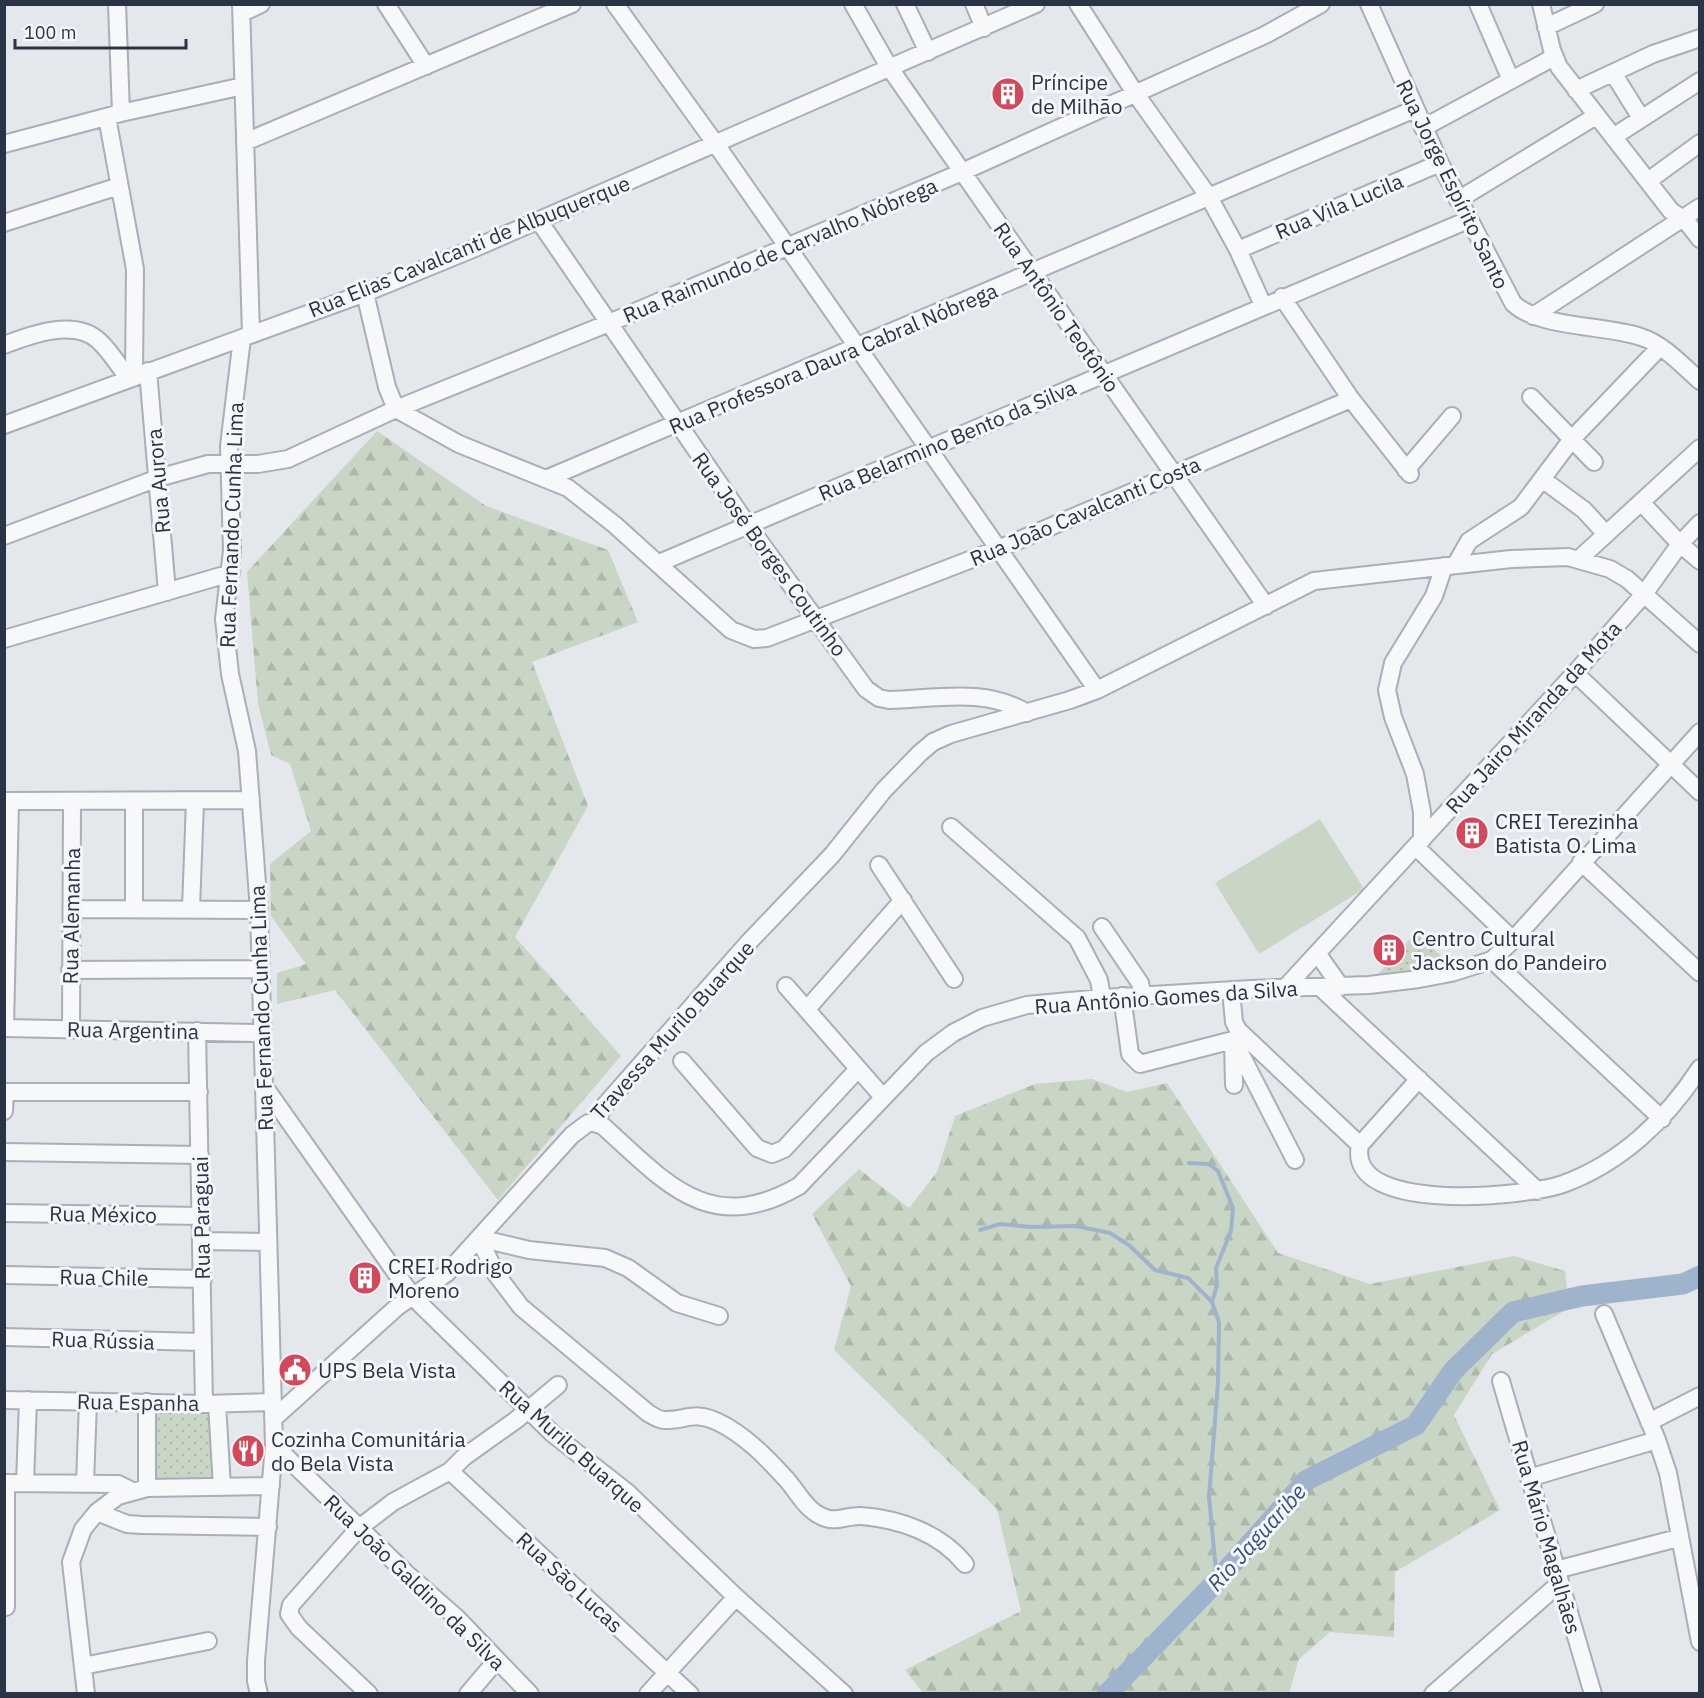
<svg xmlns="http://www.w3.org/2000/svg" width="1704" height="1698" font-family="'IBM Plex Sans',sans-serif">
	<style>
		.green { fill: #c9d6c5 }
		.forest { fill: url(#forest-firs) }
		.park { fill: url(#park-dots) }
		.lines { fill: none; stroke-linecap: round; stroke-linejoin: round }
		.stream { stroke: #9fb4cc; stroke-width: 4 }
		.river { stroke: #9fb4cc; stroke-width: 21 }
		.minor-casing { stroke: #a9aeb7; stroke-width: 20 }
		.minor { stroke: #f7f8fa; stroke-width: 16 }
		.labels { text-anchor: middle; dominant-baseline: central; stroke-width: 6; stroke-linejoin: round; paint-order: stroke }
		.poi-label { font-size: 21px; fill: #2b3445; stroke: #f4f6f9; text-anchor: start }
		.street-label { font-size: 21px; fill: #2b3445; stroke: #f4f6f9 }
		.water-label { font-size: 22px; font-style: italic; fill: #34527a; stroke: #f4f6f9 }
	</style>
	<defs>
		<pattern id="forest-firs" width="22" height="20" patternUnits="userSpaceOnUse" patternTransform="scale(1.5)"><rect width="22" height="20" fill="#c9d6c5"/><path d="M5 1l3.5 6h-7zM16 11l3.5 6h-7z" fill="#adb8ab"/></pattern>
		<pattern id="park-dots" width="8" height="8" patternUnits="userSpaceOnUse" patternTransform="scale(1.5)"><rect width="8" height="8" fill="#c9d6c5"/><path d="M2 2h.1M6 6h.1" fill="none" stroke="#adb8ab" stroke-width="1.8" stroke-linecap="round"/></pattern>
	</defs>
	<rect width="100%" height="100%" fill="#e4e7ec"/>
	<!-- green -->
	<path class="green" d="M1320 819 1364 889 1259 954 1215 883Z"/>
	<!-- forest -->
	<path class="forest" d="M377 431 486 506 608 550 638 622 532 662 588 806 515 937 621 1056 498 1200 335 990 277 1004V973L306 964 271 916 270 864 311 831 290 764 271 755 258 704 247 572Z
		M1092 1079 1127 1092 1167 1083 1278 1253 1370 1284 1514 1256 1565 1271 1569 1308 1492 1354 1454 1415 1500 1510 1395 1572 1394 1637 1330 1632 1299 1659 1289 1693H923L905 1670 1021 1611 997 1509 834 1350 851 1286 812 1214 859 1169 909 1208 937 1172 955 1116 1035 1084Z"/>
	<!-- park -->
	<path class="park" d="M1416 932 1456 970 1370 983Z
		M153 1411H214L216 1482H153Z"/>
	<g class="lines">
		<!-- stream -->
		<path class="stream" d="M1189 1163 1209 1164 1218 1171 1233 1208 1231 1231 1216 1268 1217 1285 1212 1302
			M980 1230 1000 1224 1031 1227 1076 1226 1110 1233 1130 1246 1155 1270 1188 1278 1212 1302 1219 1322 1218 1382 1209 1497 1217 1581"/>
		<!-- river -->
		<path class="river" d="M1107 1694 1217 1581 1307 1480 1416 1425 1453 1371 1513 1312 1582 1296 1683 1284 1700 1276"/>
		<!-- minor casing -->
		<g class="minor-casing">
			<path id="minor" d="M117 4 121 113
				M241 4 251 334
				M386 4 426 66
				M615 4 715 143 1097 690
				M853 4 889 67 1266 606
				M905 4 928 52
				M974 4 984 28
				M1078 4 1135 93 1209 197 1238 250 1263 305
				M1369 4 1440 163 1513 303C1537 328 1607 325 1641 337 1663 344 1682 365 1700 381
				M1478 4 1511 80
				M1541 4 1552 50 1559 67 1671 211 1686 221 1700 239
				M242 13 261 4
				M1546 27 1595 4
				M1613 73 1641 118
				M1576 90 1653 54 1700 38
				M107 117 135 269 134 376
				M1423 128 1554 57
				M1613 137 1700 81
				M245 142 572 4
				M4 144 121 113 243 86
				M1648 181 1700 143
				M1458 200 1596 116
				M539 221 747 524 866 689 879 698 889 700C934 699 986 687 1027 713
				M4 223 119 186
				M1238 250 1440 163
				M365 293 387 387 396 409 459 444 568 488 615 525 731 630 754 639 767 638 998 549 1351 399
				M1282 297 1351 399 1410 474
				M1533 316 1700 207
				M242 338 229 446 232 551 224 619 230 674 247 751 259 910 264 1086 274 1445 256 1661V1681L259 1694
				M4 345C30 335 75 318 99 341 110 351 119 366 128 378
				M148 371 167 592
				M1531 397 1594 462
				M4 425 365 293 475 248 1036 4
				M1406 470 1452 416
				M548 478 1415 109
				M1542 479 1584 510 1606 534
				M1641 502 1680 544 1700 561
				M4 536 158 478 208 464H258L288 459 396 409 609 323 962 172 1265 35 1321 4
				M1579 559 1700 448
				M659 563 1468 220
				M1456 564 1469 541 1521 507 1572 439 1660 347
				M4 639 231 573
				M1575 673 1700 792
				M4 801 251 800
				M134 801V909
				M951 827 1077 938 1099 980 1102 998
				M1422 840V812L1415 774 1393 717 1387 690 1393 663 1434 596 1444 566
				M1416 847 1513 940
				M1581 862 1700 973
				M879 865 954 979
				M72 909 259 910
				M191 909 195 801
				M1102 927 1140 983 1143 995
				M1317 953 1341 987
				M1492 960 1662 1119
				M70 970 260 969
				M786 986 883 1097
				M1285 988 1575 673 1644 594 1680 544 1700 523
				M1321 988 1538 1191
				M1231 990 1234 1022 1238 1030 1360 1145
				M1122 996 1130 1054 1140 1064 1233 1040 1234 1085
				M807 1009 903 900
				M4 1028 261 1033
				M5 1028 10 801
				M71 1029 72 802
				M197 1031 204 1404
				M1235 1043 1295 1160
				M682 1061 757 1148 772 1154 784 1149 858 1069
				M264 1086 413 1297 553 1434 627 1492 736 1597 844 1694
				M4 1092H199
				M4 1111 5 1092
				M594 1123 603 1126C667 1184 710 1237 799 1186L926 1053 953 1033 982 1018 1027 1005 1102 998 1251 989 1369 985 1419 979 1451 973 1492 960 1513 940 1700 732
				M1360 1145C1345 1215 1526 1197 1563 1184 1621 1163 1667 1119 1700 1068
				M1360 1145 1419 1079
				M4 1152 200 1155
				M4 1213 202 1216
				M479 1238 496 1274 521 1307 648 1413C653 1416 659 1420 664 1420 686 1421 693 1410 718 1422 745 1435 767 1458 787 1480 800 1495 808 1514 829 1519 839 1521 851 1515 861 1516 900 1519 940 1533 965 1564
				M479 1238 529 1250 605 1258 628 1268 677 1303 719 1316
				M202 1241 267 1242
				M4 1275 203 1279
				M1604 1314 1657 1440 1668 1473 1700 1642
				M4 1337 202 1342
				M1501 1381 1593 1694
				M4 1400 204 1404 272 1402
				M147 1402V1488
				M217 1404 222 1487
				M273 1419 397 1307 447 1273 572 1135 588 1123H594L605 1105 747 944 832 855 884 790 920 753 933 742 951 734 1070 700 1097 690 1314 581 1511 559 1568 557 1610 569 1627 579 1700 644
				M1649 1422 1700 1396
				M274 1445 407 1574 457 1618 530 1694
				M450 1471 690 1694
				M1529 1478 1657 1440
				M4 1483 118 1484 132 1491
				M25 1483 28 1400
				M85 1483 88 1402
				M97 1512 127 1524 142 1525 268 1527
				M1556 1570 1678 1538
				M6 1607V1483
				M83 1666 208 1641
				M86 1694 71 1562 83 1529 97 1512 118 1496 147 1488 271 1486
				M369 1694 299 1628 289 1614 291 1605 359 1528 393 1502 450 1471 464 1457 516 1420 558 1385
				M468 1694 496 1661
				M648 1694 736 1597
				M1433 1694 1560 1583"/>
		</g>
		<!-- minor -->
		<use href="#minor" class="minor"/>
	</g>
	<!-- icons -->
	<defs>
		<g id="building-disc" transform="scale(1.725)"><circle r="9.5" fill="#d1495b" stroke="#f4f6f9"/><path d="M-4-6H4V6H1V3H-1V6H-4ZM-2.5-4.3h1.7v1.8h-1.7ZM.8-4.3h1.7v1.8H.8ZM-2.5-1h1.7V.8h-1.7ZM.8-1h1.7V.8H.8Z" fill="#fff"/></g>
		<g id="civic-disc" transform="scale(1.725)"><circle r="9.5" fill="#d1495b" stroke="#f4f6f9"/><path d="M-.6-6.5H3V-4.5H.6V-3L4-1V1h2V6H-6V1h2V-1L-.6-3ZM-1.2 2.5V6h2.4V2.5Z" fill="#fff"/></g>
		<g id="restaurant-disc" transform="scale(1.725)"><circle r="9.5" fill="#d1495b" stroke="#f4f6f9"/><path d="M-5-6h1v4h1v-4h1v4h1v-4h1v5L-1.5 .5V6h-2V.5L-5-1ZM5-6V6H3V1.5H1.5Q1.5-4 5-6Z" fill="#fff"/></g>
	</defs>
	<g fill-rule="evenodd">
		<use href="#building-disc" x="1008" y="94"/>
		<use href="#building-disc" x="1472" y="833"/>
		<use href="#building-disc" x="1389" y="950"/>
		<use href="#building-disc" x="365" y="1278"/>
		<use href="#civic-disc" x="295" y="1370"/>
		<use href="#restaurant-disc" x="248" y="1451"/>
	</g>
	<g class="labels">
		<!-- poi labels -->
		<g class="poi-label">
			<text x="1031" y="82">Príncipe<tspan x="1031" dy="24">de Milhão</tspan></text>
			<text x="1495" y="821">CREI Terezinha<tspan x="1495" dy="24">Batista O. Lima</tspan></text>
			<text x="1412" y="938">Centro Cultural<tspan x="1412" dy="24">Jackson do Pandeiro</tspan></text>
			<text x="388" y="1266">CREI Rodrigo<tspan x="388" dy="24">Moreno</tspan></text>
			<text x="318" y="1370">UPS Bela Vista</text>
			<text x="271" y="1439">Cozinha Comunitária<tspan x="271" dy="24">do Bela Vista</tspan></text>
		</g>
		<!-- street labels -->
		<g class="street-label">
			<text transform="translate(1453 184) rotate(64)">Rua Jorge Espírito Santo</text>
			<text transform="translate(1339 206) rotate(-23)">Rua Vila Lucila</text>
			<text transform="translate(469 246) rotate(-22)">Rua Elias Cavalcanti de Albuquerque</text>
			<text transform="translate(780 250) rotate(-23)">Rua Raimundo de Carvalho Nóbrega</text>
			<text transform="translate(1057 307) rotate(55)">Rua Antônio Teotônio</text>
			<text transform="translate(833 358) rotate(-23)">Rua Professora Daura Cabral Nóbrega</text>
			<text transform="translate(947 440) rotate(-23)">Rua Belarmino Bento da Silva</text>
			<text transform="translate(158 481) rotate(-95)">Rua Aurora</text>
			<text transform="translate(1085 511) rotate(-23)">Rua João Cavalcanti Costa</text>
			<text transform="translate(231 525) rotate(-88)">Rua Fernando Cunha Lima</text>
			<text transform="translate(770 554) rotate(54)">Rua José Borges Coutinho</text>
			<text transform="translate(1533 717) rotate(-48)">Rua Jairo Miranda da Mota</text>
			<text transform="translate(71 916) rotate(-89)">Rua Alemanha</text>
			<text transform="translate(1166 997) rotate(-4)">Rua Antônio Gomes da Silva</text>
			<text transform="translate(261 1008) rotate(-92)">Rua Fernando Cunha Lima</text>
			<text transform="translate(133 1030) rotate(1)">Rua Argentina</text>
			<text transform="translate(672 1030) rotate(-48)">Travessa Murilo Buarque</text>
			<text transform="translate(103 1214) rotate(1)">Rua México</text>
			<text transform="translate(201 1218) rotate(-91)">Rua Paraguai</text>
			<text transform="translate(104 1277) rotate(1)">Rua Chile</text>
			<text transform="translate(103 1340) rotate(2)">Rua Rússia</text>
			<text transform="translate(138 1402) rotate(1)">Rua Espanha</text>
			<text transform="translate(572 1446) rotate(42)">Rua Murilo Buarque</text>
			<text transform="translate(1547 1537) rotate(74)">Rua Mário Magalhães</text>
			<text transform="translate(415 1582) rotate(44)">Rua João Galdino da Silva</text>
			<text transform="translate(570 1582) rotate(43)">Rua São Lucas</text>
		</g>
		<!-- water labels -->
		<g class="water-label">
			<text transform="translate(1256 1537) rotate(-48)">Rio Jaguaribe</text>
		</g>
	</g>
	<!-- border -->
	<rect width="1704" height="1698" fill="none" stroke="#2b3445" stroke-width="12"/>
	<!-- scale -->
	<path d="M15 39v9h171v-9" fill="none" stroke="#2b3445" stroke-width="3"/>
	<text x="24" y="39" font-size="18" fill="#2b3445" stroke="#f4f6f9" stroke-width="4.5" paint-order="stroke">100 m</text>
</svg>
